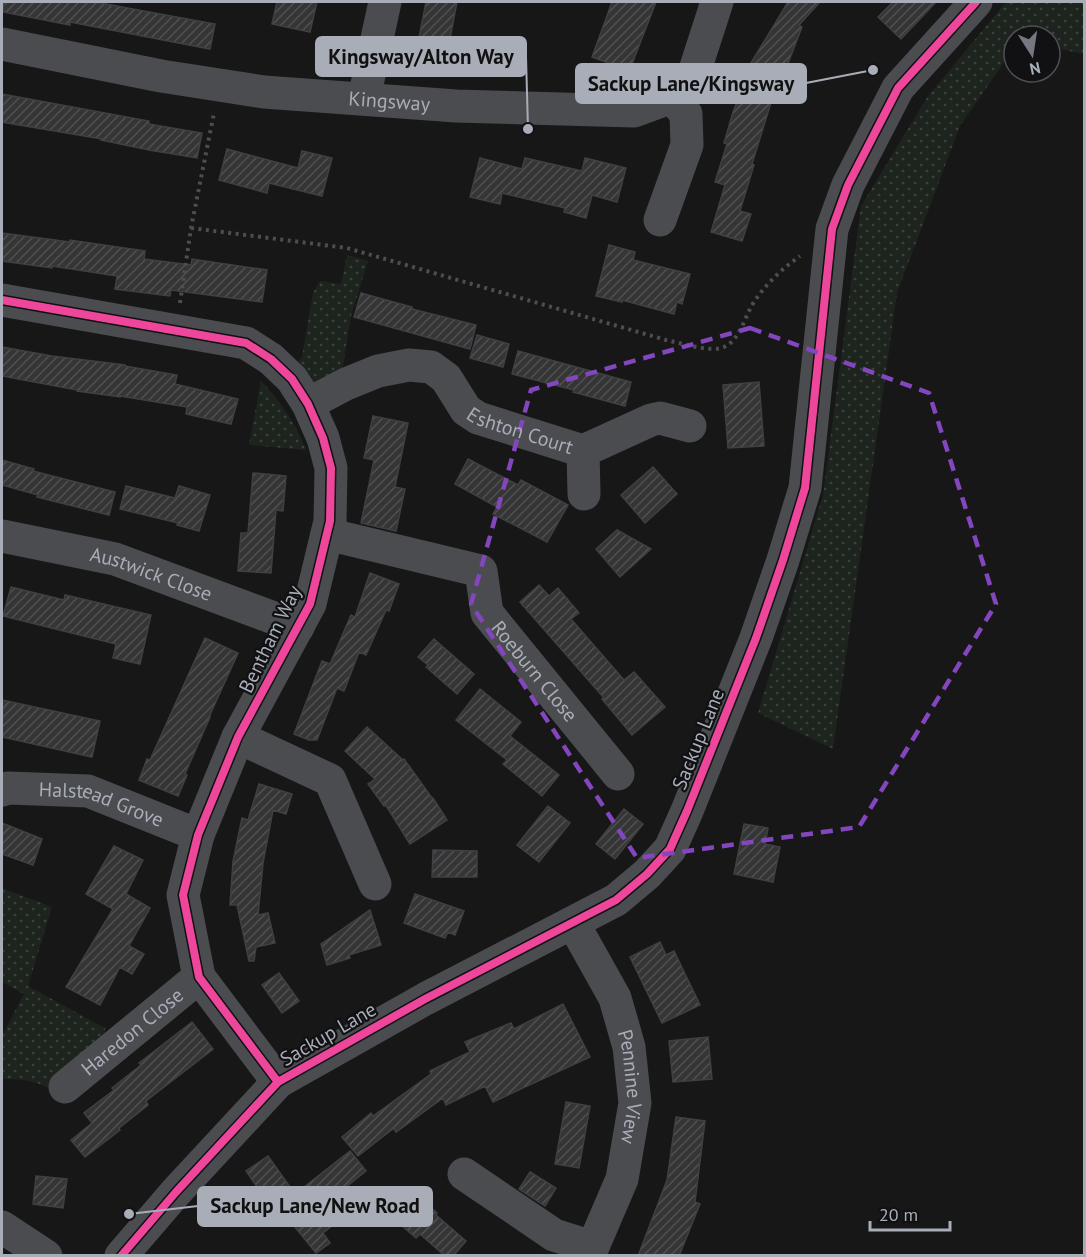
<svg xmlns="http://www.w3.org/2000/svg" width="1086" height="1257" font-family="'PT Sans',sans-serif">
	<style>
		.grass { fill: url(#grass-dots) }
		.building { fill: url(#building-hatch); stroke: #3f4043; stroke-width: 1.5 }
		.lines { fill: none; stroke-linecap: round; stroke-linejoin: round }
		.path { stroke: #4d4e52; stroke-width: 4; stroke-dasharray: 3 4.5; stroke-linecap: butt }
		.minor { stroke: #4b4c50; stroke-width: 33 }
		.cycleway-casing { stroke: #111113; stroke-width: 11 }
		.cycleway { stroke: #ed469a; stroke-width: 8 }
		.marked { fill: none; stroke: #8446be; stroke-width: 4.5; stroke-dasharray: 12 8; stroke-linejoin: round }
		.labels { text-anchor: middle; dominant-baseline: central; stroke-width: 4.5; stroke-linejoin: round; paint-order: stroke }
		.street-label { font-size: 20px; fill: #a8adb8; stroke: #111113 }
		.leader { fill: none; stroke: #a8adb8; stroke-width: 2 }
		.callout-dot { fill: #a8adb8; stroke: #111113; stroke-width: 2 }
		.callout { fill: #a8adb8; stroke: #a8adb8; stroke-width: 2 }
		.callout-label { font-size: 21px; text-anchor: middle; font-weight: bold; fill: #111 }
	</style>
	<defs>
		<pattern id="grass-dots" width="8" height="8" patternUnits="userSpaceOnUse" patternTransform="scale(1.5)"><rect width="8" height="8" fill="#1d241e"/><path d="M2 2h.1M6 6h.1" fill="none" stroke="#3b413d" stroke-width="1.8" stroke-linecap="round"/></pattern>
		<pattern id="building-hatch" width="6" height="6" patternUnits="userSpaceOnUse" patternTransform="scale(1.5)"><rect width="6" height="6" fill="#353536"/><path d="M-1 1l2-2M0 6l6-6M5 7l2-2" fill="none" stroke="#4f5051"/></pattern>
	</defs>
	<rect width="100%" height="100%" fill="#171717"/>
	<!-- grass -->
	<path class="grass" d="M1006 2H1084V54L1050 47V36H1014V48L960 126 897 293 833 749 758 713 823 495 861 206 928 96Z
		M347 255 368 261 351 316 341 378 315 387 297 363 302 357 313 293 320 281 341 284Z
		M261 381C281 402 296 424 306 450L249 445Z
		M2 888 52 907 28 986 105 1028 103 1045 49 1088C33 1080 19 1079 2 1079V1036L24 994 2 982Z"/>
	<!-- building -->
	<path class="building" d="M4 2H95L215 24 210 49 70 22V25L3 12Z
		M277 2H317L310 32 272 24Z
		M426 2H457L447 54 417 48Z
		M612 2H656L630 69 623 66 622 68 592 57Z
		M788 2H820L799 25 802 27 775 97 773 96 752 164 754 165 740 211 751 214 742 241 711 232 725 185 715 182 727 144 724 143 733 112 752 64 751 63Z
		M893 2H936L901 39 878 17Z
		M2 94 149 121V124L202 133 197 158 149 150 101 140 102 139 2 122Z
		M227 149 298 168 302 151 332 158 322 196 269 183 267 193 219 180Z
		M480 158 522 169 525 158 582 171 585 158 626 168 617 202 592 195 586 218 564 212 565 208 502 193 500 204 470 197Z
		M2 233 70 242V240L145 251 144 259 191 265 192 259 267 270 262 302 171 290 170 296 115 289 117 276 52 266V268L2 261Z
		M609 245 635 252 633 260 690 274 682 304 677 302 674 314 622 300V302L596 296Z
		M361 293 412 307V309L476 325 470 349 354 317Z
		M477 335 509 344 503 367 470 358Z
		M2 347 52 356 125 365V366L177 375 175 384 238 399 231 424 186 414 187 407 120 396V397L77 391V390L2 376Z
		M518 351 631 382 625 406 573 392 574 390 512 374Z
		M759 382 764 446 728 448 723 385Z
		M373 416 408 423 395 487 405 489 396 531 361 523 374 460 364 458Z
		M468 459 518 485 521 480 568 505 547 542 493 514 497 507 455 484Z
		M2 460 34 469 33 471 115 492 109 515 37 497 38 495 2 485Z
		M653 467 677 494 645 523 621 495Z
		M253 473 286 476 283 511 276 510 271 573 238 571 241 533H248Z
		M126 486 175 498 179 486 210 495 199 531 177 525 178 523 120 509Z
		M617 530 651 549 620 577 596 549Z
		M370 573 399 584 389 611 386 610 366 655 359 652 344 691 337 688 317 740H309L294 734 322 661 330 664 351 615 355 617Z
		M539 585 549 596 558 588 579 613 571 619 624 680 634 672 665 707 632 735 602 699 604 698 520 602Z
		M11 587 64 600 65 595 151 615 140 664 113 658 116 644 3 616Z
		M205 638 238 653 209 717H210L185 774 187 775 178 796 139 780 147 759 150 760Z
		M434 639 474 674 457 694 426 667 428 665 418 657Z
		M480 689 521 722 510 736 559 775 542 796 503 764 507 760 456 720Z
		M2 700 100 721 92 757 2 737Z
		M367 727 403 760 404 759 432 798H433L447 820 410 844 385 804 384 806 368 784 375 779 345 751Z
		M259 784 292 794 286 814 273 810 263 863 258 915 268 913 275 943 256 947 254 961H249L237 905H230L233 861 242 818 248 820Z
		M548 806 570 823 539 862 517 845Z
		M624 809 643 824 615 859 596 844Z
		M2 823 42 839 33 865 2 854Z
		M744 824 768 828 765 844 780 847 773 882 734 874Z
		M114 846 143 860 126 894 150 908 129 946 144 954 132 974 120 967 100 1005 66 987 113 909 86 894Z
		M433 850 477 851V877H432Z
		M415 894 464 911 455 935 448 932 445 938 404 923Z
		M370 910 381 945 349 955 350 958 327 965 321 944Z
		M660 942 666 955 674 951 700 1005 662 1023 630 957Z
		M279 973 299 1001 282 1013 262 985Z
		M563 1004 590 1057 493 1102 485 1086 446 1105 443 1098 396 1132 394 1128 358 1156 342 1137 371 1113 373 1116 431 1074 430 1071 470 1052 465 1042 511 1023 514 1029Z
		M192 1022 213 1049 146 1101 148 1105 119 1128 120 1130 85 1157 71 1140 92 1123 84 1113 114 1090 112 1088 141 1065 139 1063Z
		M708 1037 712 1079 673 1082 669 1041Z
		M566 1102 590 1106 579 1168 555 1164Z
		M676 1117 705 1121 695 1202 700 1204 679 1256H638L667 1180Z
		M350 1151 366 1171 325 1204 338 1221 323 1233 330 1243 316 1253 273 1200H266L246 1171 268 1156 295 1194Z
		M530 1172 556 1188 545 1206 519 1189Z
		M36 1176 67 1179 63 1208 33 1204Z
		M414 1193 437 1213 436 1215 466 1241 453 1256H445L420 1234 416 1238 393 1218Z"/>
	<g class="lines">
		<!-- path -->
		<path class="path" d="M191 228 347 248 666 340C681 343 713 354 726 346 741 338 746 312 756 299 768 282 783 268 800 256
			M180 303 191 228 214 113"/>
		<!-- minor -->
		<g class="minor">
			<path id="s1" d="M2 44 161 76 264 92 456 106 634 111 672 97 694 73 717 2"/>
			<path d="M364 98 385 2"/>
			<path d="M660 220 687 145 686 114 672 97"/>
			<path d="M2 300 246 343 271 359 292 379 308 404 323 438 331 468 330 521 310 604 238 737 198 835 183 895 199 977 278 1082"/>
			<path id="s2" d="M308 404 346 384 378 371 409 365 431 367 446 378 466 410 478 418 583 451 584 494"/>
			<path d="M583 451 651 420 660 418 690 426"/>
			<path id="s3" d="M327 534 481 571 487 613 618 774"/>
			<path id="s4" d="M2 536 115 559 298 627"/>
			<path d="M238 737 330 780 375 884"/>
			<path id="s5" d="M2 790 8 788 88 791 198 835"/>
			<path id="s6" d="M573 923 615 998 629 1047 635 1103 622 1179 589 1256"/>
			<path id="s7" d="M65 1087 199 977"/>
			<path d="M464 1174 554 1235 592 1247"/>
			<path d="M2 1227 46 1256"/>
			<path d="M121 1256 176 1192 278 1082 425 999 616 900 647 874 670 849 687 811 756 638 783 560 805 488 832 229 848 185 898 88 976 2"/>
		</g>
		<!-- cycleway casing -->
		<g class="cycleway-casing">
			<path id="cycleway" d="M2 300 246 343 271 359 292 379 308 404 323 438 331 468 330 521 310 604 238 737 198 835 183 895 199 977 278 1082
				M121 1256 176 1192 278 1082 425 999 616 900 647 874 670 849 687 811 756 638 783 560 805 488 832 229 848 185 898 88 976 2"/>
		</g>
		<!-- cycleway -->
		<use href="#cycleway" class="cycleway"/>
	</g>
	<!-- marked area -->
	<path class="marked" d="M750 328 929 393 996 604 859 827 637 858 471 604 531 390Z"/>
	<g class="labels">
		<!-- street labels -->
		<g class="street-label">
			<text stroke="none"><textPath href="#s1" startOffset="392">Kingsway</textPath></text>
			<text stroke="none"><textPath href="#s2" startOffset="246">Eshton Court</textPath></text>
			<text stroke="none"><textPath href="#s4" startOffset="154">Austwick Close</textPath></text>
			<text transform="translate(270 639) rotate(-64)">Bentham Way</text>
			<text stroke="none"><textPath href="#s3" startOffset="276">Roeburn Close</textPath></text>
			<text transform="translate(698 739) rotate(-68)">Sackup Lane</text>
			<text stroke="none"><textPath href="#s5" startOffset="102">Halstead Grove</textPath></text>
			<text stroke="none"><textPath href="#s7" startOffset="87">Haredon Close</textPath></text>
			<text transform="translate(328 1034) rotate(-30)">Sackup Lane</text>
			<text stroke="none"><textPath href="#s6" startOffset="177">Pennine View</textPath></text>
		</g>
	</g>
	<!-- callouts -->
	<path class="leader" d="M528 129L526 57M873 70L806 83M129 1214L198 1206"/>
	<g class="callout-dot">
		<circle cx="528" cy="129" r="6"/>
		<circle cx="873" cy="70" r="6"/>
		<circle cx="129" cy="1214" r="6"/>
	</g>
	<g class="callout">
		<rect x="316" y="37" width="210" height="39" rx="6"/>
		<rect x="576" y="64" width="230" height="39" rx="6"/>
		<rect x="198" y="1187" width="234" height="39" rx="6"/>
	</g>
	<g class="callout-label">
		<text x="421" y="64">Kingsway/Alton Way</text>
		<text x="691" y="91">Sackup Lane/Kingsway</text>
		<text x="315" y="1213">Sackup Lane/New Road</text>
	</g>
	<!-- border -->
	<rect width="1086" height="1257" fill="none" stroke="#a8adb8" stroke-width="6"/>
	<!-- north arrow -->
	<g transform="translate(1032 54) rotate(168)"><circle r="28" fill="#111113" stroke="#4d4f55" stroke-width="1.5"/>
	<path d="M0-4.5L10 22L0 15L-10 22Z" fill="#757880"/>
	<text y="-9" font-size="16" font-weight="bold" text-anchor="middle" fill="#a8adb8">N</text>
	</g>
	<!-- scale -->
	<path d="M870 1221v9h80v-9" fill="none" stroke="#a8adb8" stroke-width="3"/>
	<text x="879" y="1221" font-size="18" fill="#a8adb8" stroke="#111113" stroke-width="4.5" paint-order="stroke">20 m</text>
</svg>
